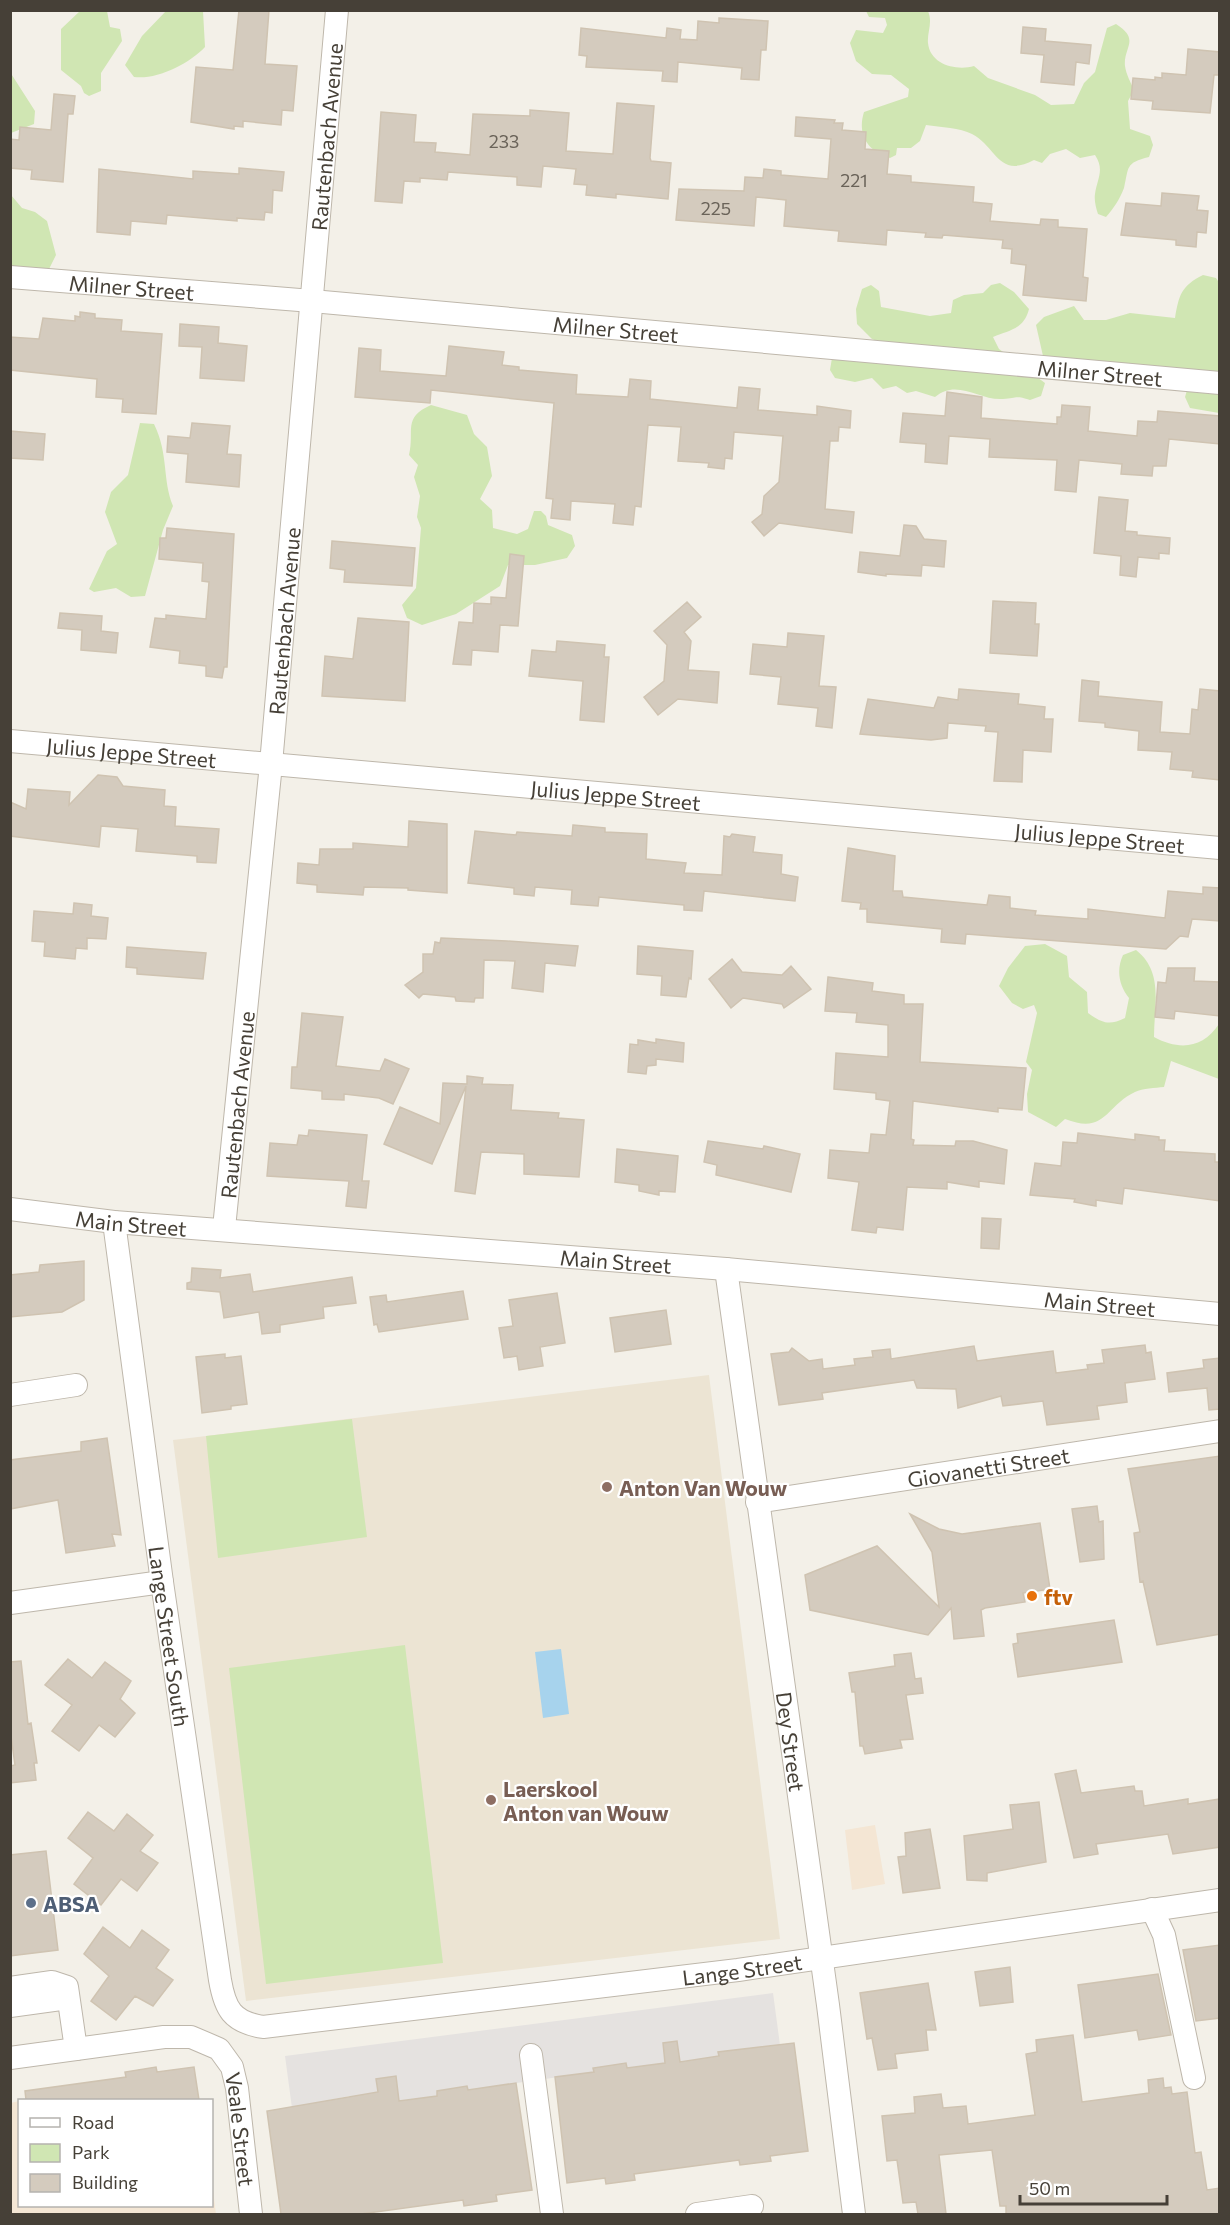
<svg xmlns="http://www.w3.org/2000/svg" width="1230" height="2225" font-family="Commissioner,sans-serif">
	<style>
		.commercial { fill: #f4e6d4 }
		.education { fill: #ece4d3 }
		.green { fill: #d0e6b3 }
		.parking { fill: #e5e2e0 }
		.water { fill: #a7d3ed }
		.building { fill: #d4cbbe; stroke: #cfc3b1; stroke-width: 1.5 }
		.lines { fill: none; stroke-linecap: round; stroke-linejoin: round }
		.minor-casing { stroke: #beb7ab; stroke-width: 24 }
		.minor { stroke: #fff; stroke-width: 22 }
		.education-dot { fill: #8d6e63; stroke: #fff; stroke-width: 2 }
		.food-dot { fill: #e8710a; stroke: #fff; stroke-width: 2 }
		.service-dot { fill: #5c6f8a; stroke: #fff; stroke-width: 2 }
		.labels { text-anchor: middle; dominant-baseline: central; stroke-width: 4.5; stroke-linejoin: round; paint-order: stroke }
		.number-label { font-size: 18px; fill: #6a6359 }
		.street-label { font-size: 21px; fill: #464037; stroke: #fff }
		.education-label { font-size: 21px; font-weight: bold; fill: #785e54; stroke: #fff; text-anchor: start }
		.food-label { font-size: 21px; font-weight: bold; fill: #c56008; stroke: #fff; text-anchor: start }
		.service-label { font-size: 21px; font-weight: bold; fill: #4e5e75; stroke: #fff; text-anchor: start }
	</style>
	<rect width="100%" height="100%" fill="#f3f0e8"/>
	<!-- commercial -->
	<path class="commercial" d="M875 1825 885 1884 852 1890 845 1830Z
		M19 2101 20 2206H212V2182L216 2214H11V2103Z"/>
	<!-- education -->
	<path class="education" d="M709 1375 780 1939 246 2001 173 1440Z"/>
	<!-- green -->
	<path class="green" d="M80 11H107L110 27 120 29 122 41 101 73V91L89 96 84 93 81 86 61 70V29Z
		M166 11H203L205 47C189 64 157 80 134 77L125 65 142 36Z
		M866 11H928C933 23 927 32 928 43 930 65 957 71 974 66L988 78 1035 95 1051 105 1074 104 1084 83 1095 72 1107 28 1116 24C1141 40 1123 47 1125 66 1126 74 1131 83 1134 90L1128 101 1130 129 1150 136 1153 145 1149 157C1125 163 1129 167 1124 188 1120 199 1113 209 1106 217L1098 214C1096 208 1094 200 1095 194 1097 179 1105 170 1095 155L1080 158 1066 149 1050 154 1042 163 1034 160C998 179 997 147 972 134 960 128 941 127 926 125L920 141 911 148H897L896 155 890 158C867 151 857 134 864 112L908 97 909 89 891 75 872 74 856 61 850 43 856 30 883 33 887 25 885 18 869 17Z
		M10 72 35 111 34 124 11 133Z
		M11 195 22 208 35 212 47 221 56 255 49 269 11 270Z
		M1203 275 1216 278 1220 284 1219 413 1190 408 1185 397 1188 387 1043 356 1036 325 1044 317 1074 306 1084 320H1106L1130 313 1175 318C1179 295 1181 286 1203 275Z
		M1000 283 1014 292 1029 309C1024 329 1010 330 993 337L999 349 1045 383 1041 396 1030 400C1015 395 1017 398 1003 399 980 401 957 378 935 397L916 391 907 393 896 386 883 389 872 378 855 382 835 378 830 370 832 358 886 345 872 339 857 324 856 309 862 289 871 285 879 291 881 307 930 316 951 313 953 300 964 295 983 293 991 285Z
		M431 405 467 415 474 434 487 447 492 476 480 499 492 510 493 528 517 534 528 529 534 511H541L546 516 548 525 572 535 575 546 567 558 535 565H508L500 586 456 614 422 625 407 618 402 605 416 588 421 528 417 517 420 496 414 477 418 465 409 455C415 430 402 418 431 405Z
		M140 423 154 424C169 455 162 479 173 506L163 530 145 596 131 597 116 588 94 592 89 589 107 551 117 544 105 512 111 492 128 475Z
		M1045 944 1067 956 1069 977 1087 992 1088 1013C1102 1023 1109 1026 1125 1018L1129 998C1119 986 1116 970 1123 955L1136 950C1164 972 1154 1005 1154 1037 1180 1051 1203 1048 1219 1024V1079L1171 1061 1164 1087C1155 1088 1143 1088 1135 1092 1105 1106 1106 1135 1065 1119L1056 1127 1028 1112 1027 1094 1032 1070 1026 1062 1037 1013 1034 1005 1023 1009 1012 1003 999 986 1008 968 1025 946Z
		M352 1419 367 1537 218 1558 206 1436Z
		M405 1645 443 1963 266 1984 229 1668Z"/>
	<!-- parking -->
	<path class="parking" d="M773 1993 780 2045 719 2052V2056L680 2062 677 2041 663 2043 665 2063 627 2068 626 2063 594 2068V2072L468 2090 467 2086 437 2091V2096L399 2101 396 2076 376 2079 379 2103 349 2096 292 2108 285 2056Z"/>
	<!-- water -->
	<path class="water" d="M561 1649 569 1714 543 1718 535 1652Z"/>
	<!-- building -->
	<path class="building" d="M239 10H269L265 64 297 66 293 111 282 110 281 125 243 121V127L234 126V129L191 122 196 67 233 70Z
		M719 18 768 21 766 50H761L759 80 741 79 742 68 678 62 677 82 662 81 663 71 586 67 587 56 579 55 581 28 666 38 667 28 681 30 680 39 697 40 698 21 719 23Z
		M1023 27 1046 29 1045 41 1091 45 1089 64 1076 62 1074 85 1041 82 1044 55 1021 53Z
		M1188 49 1220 52V75H1214L1210 113 1152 109 1153 101 1131 99 1133 78 1155 80V77L1162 78V73L1186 75Z
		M54 94 75 96 73 114H68L63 182 31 179 32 170 10 168V139L19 140 20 127 51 130Z
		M617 103 654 106 650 158 651 161 671 163 668 199 616 194V198L586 195 587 185 574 184 576 169 543 166 541 187 517 185V177L448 172 447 180 420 178V182L404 181 402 203 375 201 381 112 416 115 414 142 436 143 435 152 470 155 473 114 530 116V110L569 113 566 151 613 154Z
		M796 117 835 120 834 123H843L842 130 866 132 865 149 889 151 887 174 911 176V182L974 187 973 202 992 204 990 221 1040 225 1041 219 1058 220V227L1087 229 1083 277 1088 278 1086 301 1023 295 1026 265 1011 263 1012 249 1002 248 1003 240 943 235 942 238 925 237 926 233 887 230 886 245 838 241 839 231 784 226 786 200 756 197 754 226 676 220 679 189 744 191 745 177 763 178 764 169 781 171V175L828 179 831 139 795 136Z
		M239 168 284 172 282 191 273 190 272 213 265 212 264 220 237 218V221L167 215 166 224 131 221 130 235 97 232 99 169 193 179V171L239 174Z
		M1162 193 1199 196 1197 210 1208 211 1206 233 1197 232 1196 247 1176 245V240L1121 235 1126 203 1161 206Z
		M80 312 95 314V318L122 320 121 331 162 334 156 414 122 412 123 399 96 397 97 379 10 370V337L39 339 43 318 75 321V316L80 317Z
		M180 324 219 327 218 343 247 346 244 381 200 378 202 347 179 346Z
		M449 346 504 352 502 365 519 367V370L577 375 576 394 628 397 630 379 651 381 650 399 737 408 739 387 760 389 758 410 817 415V406L851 411 850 428 839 427 838 441H830L825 509 854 512 852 533 779 523 764 536 752 522 762 514 764 496 779 482 783 436 734 432 732 459 725 458 724 469 708 467 709 463 678 461 681 427 648 425 641 507 635 506 633 525 613 523 615 504 571 501 570 520 551 518 553 499 546 498 554 403 431 390 430 403 355 397 359 348 381 350 380 371 446 376Z
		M947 392 982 397 981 418 1057 424V417H1061L1062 405 1090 407 1088 431 1137 436 1138 421 1157 422 1158 411 1220 416V444L1169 439 1166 466H1153L1152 476 1121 474 1122 464 1079 460 1076 492 1055 490 1057 460 989 457 990 439 949 436 947 464 925 462 926 444 900 442 903 413 945 416Z
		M192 423 230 426 227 454 241 455 239 487 186 482 188 454 167 452 168 436 190 438Z
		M10 431 45 434 43 460 10 458Z
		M1099 497 1128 500 1125 531 1137 532V535L1170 538 1169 554 1159 553V559L1138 557 1136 577 1120 575 1121 556 1094 553Z
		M904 525 916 526 924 539 946 541 944 567 922 565 921 576 886 574V576L858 572 860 552 900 556Z
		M167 528 234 534 227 667H224L222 678 206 676V666L179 663 180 651 150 647 155 618 166 619V615L206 619 209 582 202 581 203 563 159 559 160 538H166Z
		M332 541 415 548 412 586 344 582 345 570 330 568Z
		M510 554 524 556 518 626 500 625 498 652 472 650 471 665 453 664 459 622 473 623 474 603 491 604V597L506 598Z
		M993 601 1036 603 1035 624H1039L1037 656 990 653Z
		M687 602 701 617 684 632 691 641 688 670 719 672 717 703 678 699 658 715 644 697 664 681 667 645 654 631Z
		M60 613 102 616 101 631 118 633 116 653 81 650 82 630 58 628Z
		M358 618 409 622 405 701 322 696 325 656 353 659Z
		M788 633 824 636 819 686 836 687 832 728 816 726 818 708 778 704 781 677 750 674 753 644 787 647Z
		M557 641 605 645 604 657H609L604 722 580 720 583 681 529 676 532 650 556 652Z
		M1082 680 1099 682 1098 696 1162 702 1160 732 1190 734 1192 709 1198 710 1200 689 1220 691V780L1192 777 1193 771 1170 769 1172 752 1138 750 1139 731 1105 727V723L1079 721Z
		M959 689 1019 694 1018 704 1045 707 1044 719H1053L1051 752 1023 750 1022 782 994 781 998 732 985 731 986 726 948 723 947 738 931 740 860 734 868 699 934 708 938 697 958 700Z
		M98 775 117 777 123 786 165 790 164 806 176 807 175 826 219 829 216 863 197 862V856L136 851 138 829 101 826 99 847 10 836V802L26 809 28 789 70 792 69 805Z
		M409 821 447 824V893L408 890V888L364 887 363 895 317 892V885L297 883 298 863 319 865 320 849H353V843L408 847Z
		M573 825 605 828V832L647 834 646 859 686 863 684 873 722 875 724 836 730 837 732 834 755 837 753 852 782 855 781 874 798 877 795 901 704 891 702 911 684 910V905L599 897 598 906 571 904 572 890 535 887 534 896 514 894V888L468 883 475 831 516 835 517 832 572 836Z
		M848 848 895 856 893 891H902L903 897 987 905 989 895 1010 897V908L1036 911 1035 915 1088 919V909L1165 918 1168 891 1203 894V887L1220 888V921L1192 919 1188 937 1180 936 1166 949 966 934 965 944 941 942 942 929 867 922V909H860L861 903 842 901Z
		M74 903 92 905 91 916 108 918 106 939 87 938V949L76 948 75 959 44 956 45 942 32 941 34 911 73 914Z
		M441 938 507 941 578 946 575 966 545 963 543 992 512 988 515 961 484 960 483 998H475L474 1002 456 1001 455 997 423 994 419 998 405 985 423 972V954H433L435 942 440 943Z
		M638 946 693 951 691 979 689 978 686 997 661 995 662 976 637 974Z
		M127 947 206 953 203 979 137 974V968L126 967Z
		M732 959 742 972 782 975 791 966 811 989 784 1008 782 1004 743 998 731 1008 709 979Z
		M1168 968H1195L1194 981 1220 982V1016L1175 1011 1174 1019 1155 1017 1158 982 1166 983Z
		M828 977 873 983 872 991 904 995V1004H923L920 1062 1026 1068 1022 1110 998 1108V1112L913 1101 911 1139 914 1140 913 1145 955 1146 956 1141H973L1007 1150 1004 1184 979 1181V1187L947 1182V1189L907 1187 903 1230 877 1227 876 1233 852 1230 859 1182 828 1178 830 1150 869 1153 871 1134 886 1135 890 1101 876 1099V1093L834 1089 836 1053 888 1057V1025L856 1022 857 1013 825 1011Z
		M302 1013 343 1017 336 1066 380 1071 385 1059 409 1069 393 1104 379 1098 344 1094V1100L322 1099V1091L291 1088 292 1067H297Z
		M656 1039 684 1043 683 1062 656 1059V1065L647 1066 646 1074 628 1072 630 1044 638 1045V1040L656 1043Z
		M467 1076 483 1078 482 1084 513 1085 511 1110 559 1113 558 1118 584 1120 579 1177 524 1174V1154L481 1152 475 1194 455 1191 466 1086 432 1164 384 1144 400 1107 440 1124 443 1083 467 1084Z
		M309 1130 367 1135 362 1181H369L366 1208 346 1206 349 1181 267 1176 270 1143 297 1145 299 1135 308 1136Z
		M1078 1133 1135 1140V1134L1159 1137V1140H1165L1164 1151 1215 1154V1162H1220V1201L1124 1188 1122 1204 1096 1200V1206L1074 1202 1075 1199 1030 1195 1035 1163 1061 1166 1063 1142 1077 1143Z
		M708 1141 763 1149 764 1146 800 1154 791 1192 716 1175 717 1165 704 1162Z
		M617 1149 678 1156 675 1192 659 1191V1195L639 1191V1185L615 1182Z
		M982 1218 1001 1219 999 1249 981 1248Z
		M84 1261V1300L62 1312 10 1317V1275L39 1272 40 1265Z
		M192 1268 221 1270 220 1278 250 1274 253 1292 352 1277 356 1303 323 1307 324 1318 280 1325V1332L262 1334 259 1312 224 1318 220 1292 187 1289V1283L191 1282Z
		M463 1291 468 1319 379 1332 377 1324 374 1325 370 1297 386 1295 387 1302Z
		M557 1293 565 1343 540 1347 543 1366 519 1370 517 1356 504 1358 499 1328 513 1326 509 1300Z
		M666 1310 671 1344 615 1352 610 1318Z
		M1145 1345 1146 1353 1151 1352 1155 1379 1125 1383 1127 1402 1097 1406 1099 1419 1047 1425 1043 1401 1003 1406 1001 1396 958 1408 956 1389 917 1388 914 1380 822 1393 823 1399 779 1405 771 1354 789 1352 792 1348 809 1361 822 1359 823 1369 855 1365 854 1359 873 1357 872 1351 890 1349 891 1359 974 1346 977 1361 1053 1351 1056 1373 1088 1369 1087 1365 1104 1363 1102 1350Z
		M225 1354V1358L241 1356 247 1404 231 1406V1409L202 1413 196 1357Z
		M1220 1358V1409L1209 1410 1207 1388 1169 1392 1167 1373 1204 1368 1203 1360Z
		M107 1438 121 1535 112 1534 115 1546 66 1553 58 1500 10 1509V1460L81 1451V1442Z
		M1220 1456V1634L1157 1645 1143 1581 1140 1582 1134 1533 1140 1532 1128 1469Z
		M1097 1506 1099 1522 1103 1521 1104 1559 1080 1562 1072 1509Z
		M910 1514 939 1529 962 1534 1040 1523 1050 1589 1023 1593 1025 1602 985 1608 981 1610 984 1636 954 1639 951 1608 928 1635 810 1610 805 1575 877 1546 939 1607 932 1552Z
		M1114 1620 1122 1662 1018 1677 1013 1644 1018 1643 1017 1634Z
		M911 1653 915 1679 921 1678 923 1693 906 1695 913 1739 900 1740 902 1748 865 1754 863 1746H860L855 1692H852L849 1673 895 1666 894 1655Z
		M68 1659 92 1678 105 1662 131 1681 120 1699 135 1713 115 1737 99 1725 79 1751 52 1731 72 1705 45 1685Z
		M21 1661 28 1724 31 1723 37 1763H34L36 1780 10 1783V1766L15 1765 10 1729V1662Z
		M1076 1770 1081 1793 1134 1786 1135 1791H1142L1144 1806 1188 1799V1804L1220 1799V1847L1173 1854 1168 1834 1096 1844 1098 1854 1074 1858 1055 1774Z
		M1039 1802 1046 1862 987 1873V1881L967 1880 964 1836 1013 1829 1010 1805Z
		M88 1812 114 1831 127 1814 153 1835 140 1851 158 1863 137 1891 121 1879 101 1905 74 1884 93 1858 68 1838Z
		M930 1829 940 1888 903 1893 898 1857 906 1856 905 1833Z
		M46 1851 58 1950 10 1956V1855Z
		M103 1927 130 1948 142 1930 169 1950 156 1968 173 1980 153 2006 135 1996 116 2020 91 2001 109 1976 84 1954Z
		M1220 1945V2018L1196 2021 1183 1950Z
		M1010 1967 1013 2002 980 2006 975 1972Z
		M1158 1974 1171 2035 1139 2040 1137 2030 1085 2038 1078 1985Z
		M928 1983 936 2030H926L928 2050 895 2054 897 2068 878 2070 872 2038 867 2039 860 1993Z
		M1073 2035 1082 2102 1149 2093 1148 2080 1163 2078 1164 2088 1171 2087 1172 2094 1187 2092 1195 2153 1201 2152 1207 2190 1220 2188V2214H1006V2206H1000L992 2150 939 2155 946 2214H918L916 2202 903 2203 897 2160 887 2161 882 2116 915 2113 914 2097 941 2094 943 2108 966 2106 968 2124 1035 2115 1026 2054 1037 2052 1036 2040Z
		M677 2041 680 2062 719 2056 718 2052 794 2043 808 2151 770 2156 771 2161 740 2165 739 2160 634 2174 635 2180 606 2184 605 2178 567 2183 555 2077 594 2072 593 2068 626 2063 627 2068 665 2063 663 2043Z
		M156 2067 157 2072 194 2067 199 2100H26L25 2091 126 2077 125 2072Z
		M396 2076 399 2101 437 2096V2091L467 2086 468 2090 516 2083 532 2190 496 2195 497 2201 464 2206 463 2200 361 2214H281L267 2111 378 2092 376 2079Z"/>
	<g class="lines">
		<!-- minor casing -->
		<g class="minor-casing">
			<g id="minor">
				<path id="s1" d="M10 277 312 301 1220 383"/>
				<path id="s2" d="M10 741 1220 848"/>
				<path id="s3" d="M10 1209 114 1222 726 1269 1220 1314"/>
				<path id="s4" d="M114 1222 162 1582 220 1980C225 2009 232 2022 263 2027L738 1970 1220 1900"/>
				<path id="s5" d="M224 1228 271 764 337 10"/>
				<path id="s6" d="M726 1269 828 2005 854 2214"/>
				<path d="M10 1395 76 1385"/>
				<path id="s7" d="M757 1502 1220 1431"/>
				<path d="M10 1603 162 1582"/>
				<path d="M1152 1909 1164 1935 1194 2078"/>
				<path d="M10 1988 52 1982 67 1987 76 2049"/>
				<path d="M10 2006 68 1998"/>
				<path d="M531 2055 552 2214"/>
				<path id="s8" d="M10 2058 164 2037H191L219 2049 232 2067 237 2088 251 2214"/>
				<path d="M697 2214 752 2206"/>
			</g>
		</g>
		<!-- minor -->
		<use href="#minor" class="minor"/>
	</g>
	<!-- markers -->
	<g class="education-dot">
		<circle cx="607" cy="1487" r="6"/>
		<circle cx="491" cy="1800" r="6"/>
	</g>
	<circle class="food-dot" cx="1032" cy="1596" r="6"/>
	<circle class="service-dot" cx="31" cy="1903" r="6"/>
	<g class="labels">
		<!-- number labels -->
		<g class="number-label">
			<text x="504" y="141">233</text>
			<text x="854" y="180">221</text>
			<text x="716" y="208">225</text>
		</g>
		<!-- street labels -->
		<g class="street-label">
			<text stroke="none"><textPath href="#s5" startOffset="1096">Rautenbach Avenue</textPath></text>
			<text stroke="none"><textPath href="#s1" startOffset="122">Milner Street</textPath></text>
			<text stroke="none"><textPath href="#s1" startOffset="608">Milner Street</textPath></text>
			<text stroke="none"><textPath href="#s1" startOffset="1094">Milner Street</textPath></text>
			<text stroke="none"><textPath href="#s5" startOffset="610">Rautenbach Avenue</textPath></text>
			<text stroke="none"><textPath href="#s2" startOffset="122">Julius Jeppe Street</textPath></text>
			<text stroke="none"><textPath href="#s2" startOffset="608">Julius Jeppe Street</textPath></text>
			<text stroke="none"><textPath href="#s2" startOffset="1094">Julius Jeppe Street</textPath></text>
			<text stroke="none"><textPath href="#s5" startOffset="124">Rautenbach Avenue</textPath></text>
			<text stroke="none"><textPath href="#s3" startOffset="122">Main Street</textPath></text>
			<text stroke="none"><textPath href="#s3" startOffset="608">Main Street</textPath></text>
			<text stroke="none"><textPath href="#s3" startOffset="1094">Main Street</textPath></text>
			<text stroke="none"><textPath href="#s7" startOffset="234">Giovanetti Street</textPath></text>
			<text stroke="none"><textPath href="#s4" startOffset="418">Lange Street South</textPath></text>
			<text stroke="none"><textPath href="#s6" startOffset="477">Dey Street</textPath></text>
			<text stroke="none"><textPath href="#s4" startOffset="1318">Lange Street</textPath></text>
			<text stroke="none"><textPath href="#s8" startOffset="298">Veale Street</textPath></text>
		</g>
		<!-- education labels -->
		<g class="education-label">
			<text x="619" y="1487">Anton Van Wouw</text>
			<text x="503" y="1788">Laerskool<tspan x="503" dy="24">Anton van Wouw</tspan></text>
		</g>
		<!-- food labels -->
		<g class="food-label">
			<text x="1044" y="1596">ftv</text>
		</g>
		<!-- service labels -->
		<g class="service-label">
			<text x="43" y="1903">ABSA</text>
		</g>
	</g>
	<!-- border -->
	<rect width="1230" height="2225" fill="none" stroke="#464037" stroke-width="24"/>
	<!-- legend -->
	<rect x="18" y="2099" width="195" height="108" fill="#ffffff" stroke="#b5b3af" stroke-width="1.5"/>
	<rect x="30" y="2118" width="30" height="9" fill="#ffffff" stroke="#b5b3af" stroke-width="1.5"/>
	<text x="72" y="2129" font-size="18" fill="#464037">Road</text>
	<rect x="30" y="2144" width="30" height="18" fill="#d0e6b3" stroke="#b5b3af" stroke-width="1.5"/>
	<text x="72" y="2159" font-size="18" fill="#464037">Park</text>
	<rect x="30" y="2174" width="30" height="18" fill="#d4cbbe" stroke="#b5b3af" stroke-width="1.5"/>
	<text x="72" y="2189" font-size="18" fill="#464037">Building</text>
	<!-- scale -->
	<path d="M1020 2195v9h147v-9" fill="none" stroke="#464037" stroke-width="3"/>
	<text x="1029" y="2195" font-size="18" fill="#464037" stroke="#ffffff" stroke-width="4.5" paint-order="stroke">50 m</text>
</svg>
